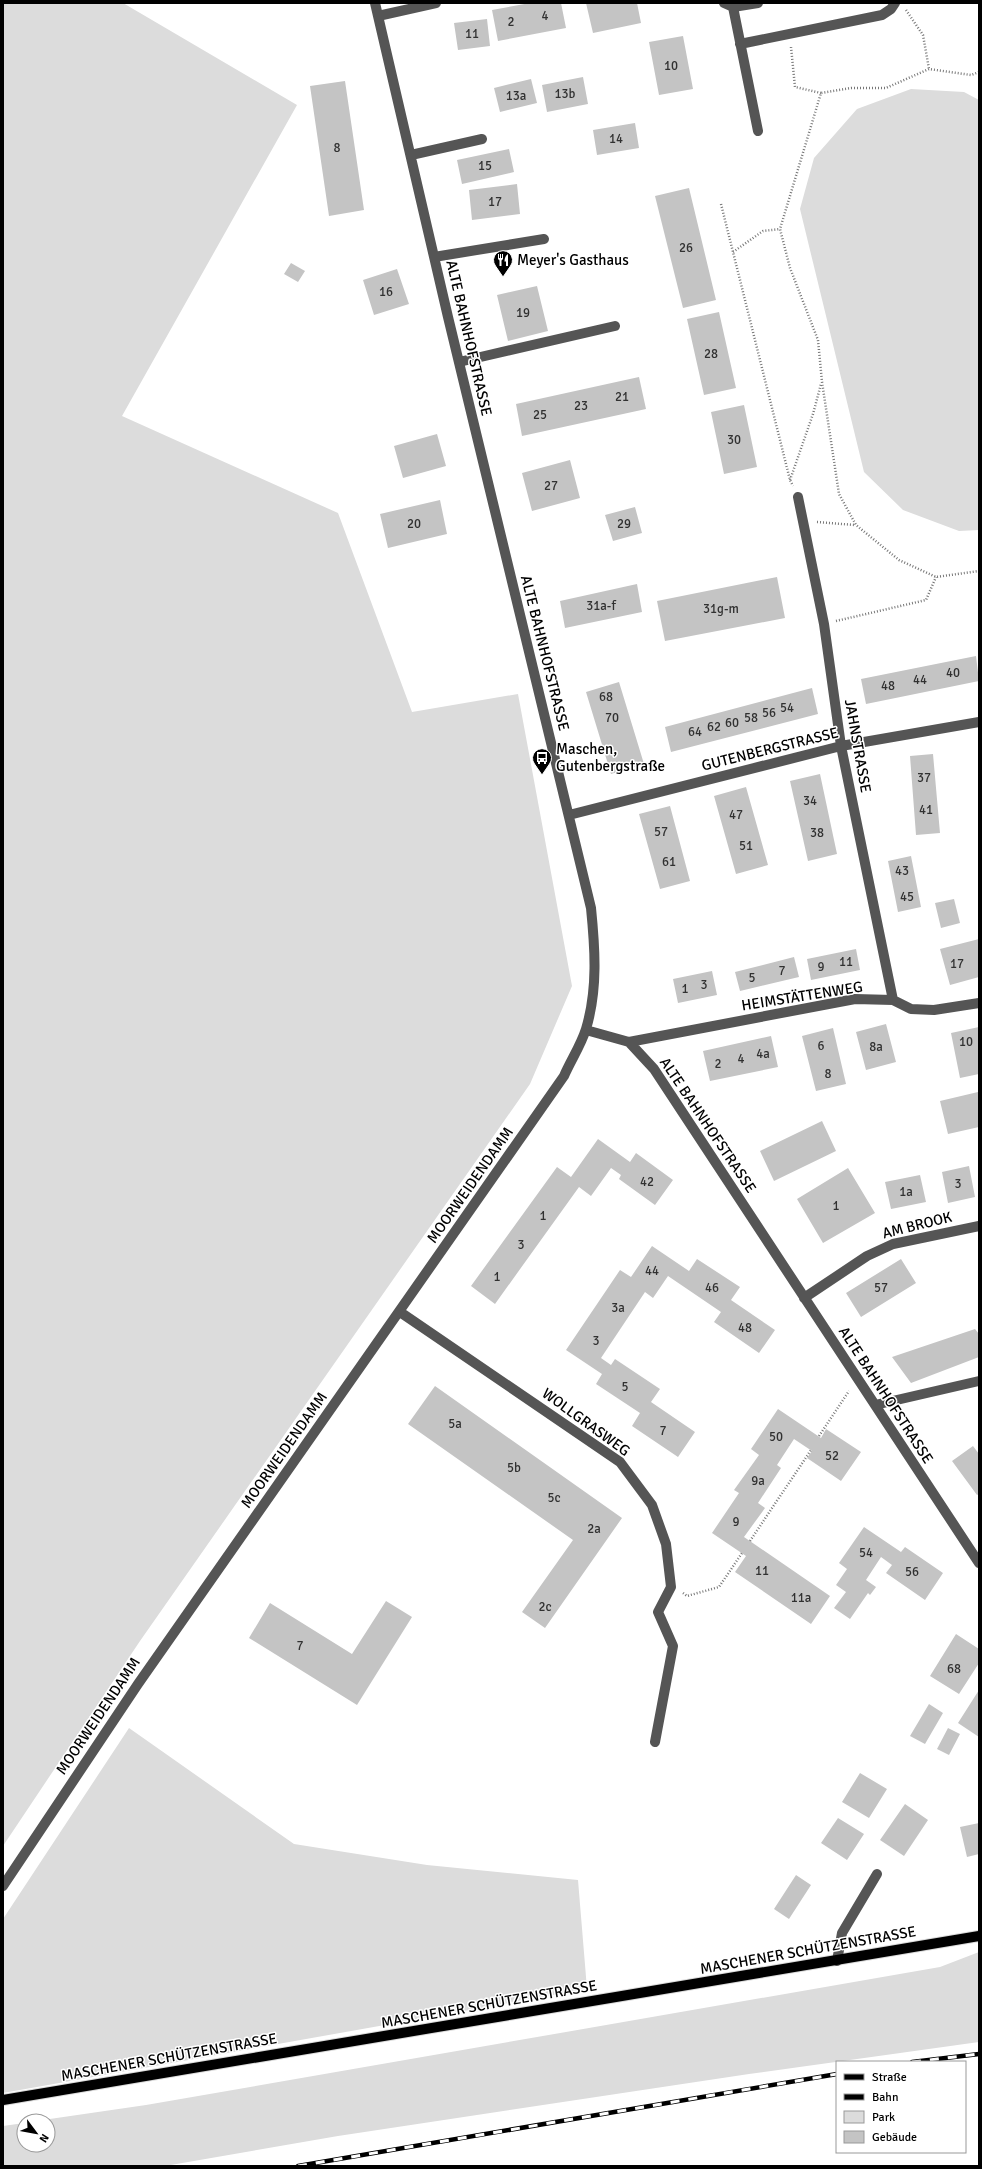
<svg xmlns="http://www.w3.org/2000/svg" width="982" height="2169" font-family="Signika,sans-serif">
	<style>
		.green { fill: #dcdcdc }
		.building { fill: #c4c4c4 }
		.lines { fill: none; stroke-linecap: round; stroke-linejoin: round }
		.major-casing { stroke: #dbdbdb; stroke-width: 12 }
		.path { stroke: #777; stroke-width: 2.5; stroke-dasharray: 1 2; stroke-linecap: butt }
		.minor { stroke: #555; stroke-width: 10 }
		.major { stroke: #000; stroke-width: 10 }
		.rail-casing { stroke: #000; stroke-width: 4.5 }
		.rail { stroke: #fff; stroke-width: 3; stroke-dasharray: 9; stroke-linecap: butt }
		.labels { text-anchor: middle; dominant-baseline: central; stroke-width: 3; stroke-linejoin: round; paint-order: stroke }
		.number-label { font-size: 13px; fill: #313131 }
		.poi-label { font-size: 15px; fill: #000; stroke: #fff; text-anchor: start }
		.street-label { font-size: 15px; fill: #000; stroke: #fff }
	</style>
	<rect width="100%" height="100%" fill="#fff"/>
	<!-- green -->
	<path class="green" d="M3 3H123L297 105 122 416 338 513 412 712 518 694 572 986 530 1084 140 1641 3 1846Z
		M911 89 964 92 979 100V530L959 531 903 510 864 472 800 209 814 158 857 109Z
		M129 1728 294 1844 427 1865 578 1880 587 1989 3 2093V1919Z
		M979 1952V2042L749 2074 338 2136 165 2166H3V2126L24 2123V2145H48V2121H36L146 2105 940 1967Z"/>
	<!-- building -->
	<path class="building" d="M530 3H561L566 28 498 41 492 10Z
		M586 3H637L641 23 593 33Z
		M487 19 490 46 458 50 454 23Z
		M683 36 693 89 659 95 649 42Z
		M583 77 588 104 547 112 542 85Z
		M531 79 537 103 500 112 494 88Z
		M345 81 364 210 329 216 310 86Z
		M635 123 639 148 597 155 593 130Z
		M509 149 514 172 462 184 457 160Z
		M517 184 520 214 472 220 469 190Z
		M689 188 716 300 683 308 655 196Z
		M291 263 305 271 298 282 284 274Z
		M397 269 409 304 374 315 363 280Z
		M537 286 548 331 508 341 497 295Z
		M719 312 736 388 704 395 687 319Z
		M639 377 646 409 522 436 516 404Z
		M744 405 757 467 724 474 711 412Z
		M437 434 446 466 403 478 394 446Z
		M570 460 580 498 532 511 522 473Z
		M440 500 447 534 388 548 380 514Z
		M635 507 642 533 613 541 605 515Z
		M777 577 785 618 665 641 657 601Z
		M637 584 642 612 565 628 560 601Z
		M976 656 979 681 866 704 861 679Z
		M619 682 644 764 611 774 586 692Z
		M812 688 818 714 671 752 665 727Z
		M933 754 940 833 916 835 910 756Z
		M820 774 837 854 808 861 790 781Z
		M746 787 768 865 736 874 714 796Z
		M670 806 690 881 660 889 639 814Z
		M911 856 921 907 898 912 888 861Z
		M954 899 960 923 941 928 935 903Z
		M979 939V977L950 985 940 949Z
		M856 949 860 970 811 980 807 959Z
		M794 957 799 977 740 991 735 972Z
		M712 971 717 995 678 1003 673 979Z
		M886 1024 896 1062 866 1070 856 1032Z
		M979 1027V1074L960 1078 951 1033Z
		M833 1028 846 1084 816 1091 802 1036Z
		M771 1036 778 1067 710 1081 703 1051Z
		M978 1092 979 1127 948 1134 940 1101Z
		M822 1121 836 1151 774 1181 760 1151Z
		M598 1139 630 1162 636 1153 673 1180 655 1205 619 1179 621 1175 611 1168 591 1196 579 1187 495 1304 471 1286 557 1167 571 1177Z
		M969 1166 975 1197 948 1203 942 1172Z
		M848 1168 875 1213 823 1243 797 1199Z
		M920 1175 926 1202 891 1209 885 1182Z
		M652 1246 689 1271 697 1259 740 1287 731 1300 775 1330 759 1353 714 1322 721 1312 668 1276 653 1298 645 1292 601 1358 611 1365 615 1359 660 1389 651 1402 695 1432 678 1457 632 1426 640 1413 596 1384 602 1374 566 1350 620 1270 631 1277Z
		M901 1259 916 1283 861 1317 846 1293Z
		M975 1329 979 1334V1357L911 1383 892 1357Z
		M435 1386 622 1518 545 1628 522 1612 573 1540 408 1424Z
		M778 1409 821 1438 826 1429 861 1452 841 1481 807 1458 812 1451 794 1439 777 1465 781 1468 758 1503 765 1508 744 1537 830 1596 811 1624 735 1572 746 1556 712 1533 739 1493 734 1490 759 1455 751 1449Z
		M973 1446 979 1454V1494L977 1495 952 1461Z
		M864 1527 901 1552 905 1547 943 1573 925 1600 886 1573 892 1565 881 1557 866 1580 876 1587 870 1595 868 1593 850 1619 834 1608 846 1592 836 1585 847 1569 839 1563Z
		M386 1601 412 1617 357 1705 249 1638 270 1603 352 1654Z
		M956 1634 979 1649V1663L959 1694 930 1676Z
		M979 1690V1737L958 1723Z
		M929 1704 943 1713 925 1744 910 1736Z
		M948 1728 960 1734 949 1755 937 1749Z
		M860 1773 887 1789 869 1818 842 1802Z
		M905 1804 928 1820 904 1856 880 1840Z
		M838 1818 864 1834 847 1860 821 1843Z
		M979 1823V1854L967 1857 960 1827Z
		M796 1875 811 1885 789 1919 774 1909Z"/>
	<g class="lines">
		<!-- major casing -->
		<g class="major-casing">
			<path id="major" d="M3 2100 979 1936"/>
		</g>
		<!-- path -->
		<path class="path" d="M906 10 923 35 929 69
			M791 47 795 87 821 93
			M979 72 971 75 929 69 886 88H851L821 93 780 229 790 268 818 340 822 382 839 494 856 525 899 560 936 577 979 571
			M721 204 790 480 793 486
			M733 252 763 231 780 229
			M790 480 813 414 821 384
			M817 522 855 525
			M836 621 926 600 936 577
			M819 1436 849 1391
			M750 1541 811 1450
			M683 1593 687 1596 719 1587 742 1553"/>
		<!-- minor -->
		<path class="minor" d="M724 3 733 7 758 3
			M733 7 758 131
			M378 16 436 3
			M740 44 882 15 891 9 895 3
			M411 155 482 139
			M434 257 544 239
			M459 362 615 326
			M798 497 824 624 841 746 893 1000
			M569 815 841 746 979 722
			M586 1030 629 1042 654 1069 979 1563
			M629 1042 855 999 893 1000 911 1009 934 1010 979 1003
			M804 1298 867 1256 893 1244 979 1226
			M400 1312 620 1462 652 1505 666 1544 671 1587 658 1612 673 1646 655 1742
			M875 1405 979 1381
			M3 1886 138 1684 564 1076C571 1060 581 1045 586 1029 598 989 595 948 591 908L448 317 375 3
			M837 1961 842 1933 877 1874"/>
		<!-- major -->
		<use href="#major" class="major"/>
		<!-- rail casing -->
		<g class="rail-casing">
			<path id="rail" d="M912 2062 979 2054
				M298 2166 837 2074"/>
		</g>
		<!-- rail -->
		<use href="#rail" class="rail"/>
	</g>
	<!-- icons -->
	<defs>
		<g id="restaurant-pin" transform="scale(1)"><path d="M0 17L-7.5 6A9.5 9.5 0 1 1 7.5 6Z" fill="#000" stroke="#fff"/><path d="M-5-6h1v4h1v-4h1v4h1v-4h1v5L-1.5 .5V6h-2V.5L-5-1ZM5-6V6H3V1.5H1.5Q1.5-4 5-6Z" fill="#fff"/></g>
		<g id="bus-pin" transform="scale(1)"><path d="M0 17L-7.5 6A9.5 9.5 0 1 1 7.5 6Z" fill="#000" stroke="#fff"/><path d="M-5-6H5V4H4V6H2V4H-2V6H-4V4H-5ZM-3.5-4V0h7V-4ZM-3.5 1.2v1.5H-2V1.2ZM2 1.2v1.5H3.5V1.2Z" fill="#fff"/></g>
	</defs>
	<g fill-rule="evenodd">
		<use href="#restaurant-pin" x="503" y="260"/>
		<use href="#bus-pin" x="542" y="758"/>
	</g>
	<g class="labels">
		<!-- number labels -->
		<g class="number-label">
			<text x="545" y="16">4</text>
			<text x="511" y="22">2</text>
			<text x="472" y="34">11</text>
			<text x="671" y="66">10</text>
			<text x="565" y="94">13b</text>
			<text x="516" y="96">13a</text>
			<text x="616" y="139">14</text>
			<text x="337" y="148">8</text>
			<text x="485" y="166">15</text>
			<text x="495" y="202">17</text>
			<text x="686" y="248">26</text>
			<text x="386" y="292">16</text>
			<text x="523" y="313">19</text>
			<text x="711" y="354">28</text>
			<text x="622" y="397">21</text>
			<text x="581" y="406">23</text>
			<text x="540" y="415">25</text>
			<text x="734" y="440">30</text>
			<text x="551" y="486">27</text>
			<text x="414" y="524">20</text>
			<text x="624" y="524">29</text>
			<text x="601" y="606">31a-f</text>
			<text x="721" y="609">31g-m</text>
			<text x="953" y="673">40</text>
			<text x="920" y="680">44</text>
			<text x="888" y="686">48</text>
			<text x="606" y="697">68</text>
			<text x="787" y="708">54</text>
			<text x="769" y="713">56</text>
			<text x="612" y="718">70</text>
			<text x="751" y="718">58</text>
			<text x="732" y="723">60</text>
			<text x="714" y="727">62</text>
			<text x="695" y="732">64</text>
			<text x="924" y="778">37</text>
			<text x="810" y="801">34</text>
			<text x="926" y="810">41</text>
			<text x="736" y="815">47</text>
			<text x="661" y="832">57</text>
			<text x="817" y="833">38</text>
			<text x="746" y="846">51</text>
			<text x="669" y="862">61</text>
			<text x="902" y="871">43</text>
			<text x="907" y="897">45</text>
			<text x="846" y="962">11</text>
			<text x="957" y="964">17</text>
			<text x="821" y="967">9</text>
			<text x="782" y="971">7</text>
			<text x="752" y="978">5</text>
			<text x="704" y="985">3</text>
			<text x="685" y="989">1</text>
			<text x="966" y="1042">10</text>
			<text x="821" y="1046">6</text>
			<text x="876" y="1047">8a</text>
			<text x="763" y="1054">4a</text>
			<text x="741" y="1059">4</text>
			<text x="718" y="1064">2</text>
			<text x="828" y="1074">8</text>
			<text x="647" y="1182">42</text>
			<text x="958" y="1184">3</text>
			<text x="906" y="1192">1a</text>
			<text x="836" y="1206">1</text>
			<text x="543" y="1216">1</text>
			<text x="521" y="1245">3</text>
			<text x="652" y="1271">44</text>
			<text x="497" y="1277">1</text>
			<text x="712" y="1288">46</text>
			<text x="881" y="1288">57</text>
			<text x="618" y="1308">3a</text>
			<text x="745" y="1328">48</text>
			<text x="596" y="1341">3</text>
			<text x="625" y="1387">5</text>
			<text x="455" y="1424">5a</text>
			<text x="663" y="1431">7</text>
			<text x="776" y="1437">50</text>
			<text x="832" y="1456">52</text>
			<text x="514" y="1468">5b</text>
			<text x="758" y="1481">9a</text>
			<text x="554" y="1498">5c</text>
			<text x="736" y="1522">9</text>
			<text x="594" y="1529">2a</text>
			<text x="866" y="1553">54</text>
			<text x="762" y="1571">11</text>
			<text x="912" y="1572">56</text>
			<text x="801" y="1598">11a</text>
			<text x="545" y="1607">2c</text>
			<text x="300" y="1646">7</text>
			<text x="954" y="1669">68</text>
		</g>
		<!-- poi labels -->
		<g class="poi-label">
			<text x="517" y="260">Meyer's Gasthaus</text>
			<text x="556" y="749">Maschen,<tspan x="556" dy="17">Gutenbergstraße</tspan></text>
		</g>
		<!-- street labels -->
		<g class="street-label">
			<text transform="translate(469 338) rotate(77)">ALTE BAHNHOFSTRASSE</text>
			<text transform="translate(545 653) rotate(76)">ALTE BAHNHOFSTRASSE</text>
			<text transform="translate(858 746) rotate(80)">JAHNSTRASSE</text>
			<text transform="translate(770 749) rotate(-14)">GUTENBERGSTRASSE</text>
			<text transform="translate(802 996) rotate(-9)">HEIMSTÄTTENWEG</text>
			<text transform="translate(708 1125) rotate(56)">ALTE BAHNHOFSTRASSE</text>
			<text transform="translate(470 1185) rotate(-55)">MOORWEIDENDAMM</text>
			<text transform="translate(917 1225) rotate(-14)">AM BROOK</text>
			<text transform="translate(886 1395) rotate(57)">ALTE BAHNHOFSTRASSE</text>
			<text transform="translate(586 1422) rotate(36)">WOLLGRASWEG</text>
			<text transform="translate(284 1450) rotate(-55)">MOORWEIDENDAMM</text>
			<text transform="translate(98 1716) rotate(-56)">MOORWEIDENDAMM</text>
			<text transform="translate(808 1950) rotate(-10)">MASCHENER SCHÜTZENSTRASSE</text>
			<text transform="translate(489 2004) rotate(-10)">MASCHENER SCHÜTZENSTRASSE</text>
			<text transform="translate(169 2057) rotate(-10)">MASCHENER SCHÜTZENSTRASSE</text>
		</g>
	</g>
	<!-- border -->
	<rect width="982" height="2169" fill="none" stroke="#000000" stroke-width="8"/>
	<!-- legend -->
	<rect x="836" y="2061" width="130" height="92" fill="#ffffff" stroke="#999999"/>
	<rect x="844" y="2074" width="20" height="6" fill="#000000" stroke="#999999"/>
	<text x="872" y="2081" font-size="12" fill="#000000">Straße</text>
	<rect x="844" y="2094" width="20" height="6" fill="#000000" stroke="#999999"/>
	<text x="872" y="2101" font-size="12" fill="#000000">Bahn</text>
	<rect x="844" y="2111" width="20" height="12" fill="#dcdcdc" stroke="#999999"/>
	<text x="872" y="2121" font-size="12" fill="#000000">Park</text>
	<rect x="844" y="2131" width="20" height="12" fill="#c4c4c4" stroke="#999999"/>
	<text x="872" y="2141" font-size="12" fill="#000000">Gebäude</text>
	<!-- north arrow -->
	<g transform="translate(36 2133) rotate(122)"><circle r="19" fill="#ffffff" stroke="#999999"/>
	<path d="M0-3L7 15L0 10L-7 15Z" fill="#000000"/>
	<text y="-6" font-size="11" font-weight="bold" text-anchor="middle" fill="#000000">N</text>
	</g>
</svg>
